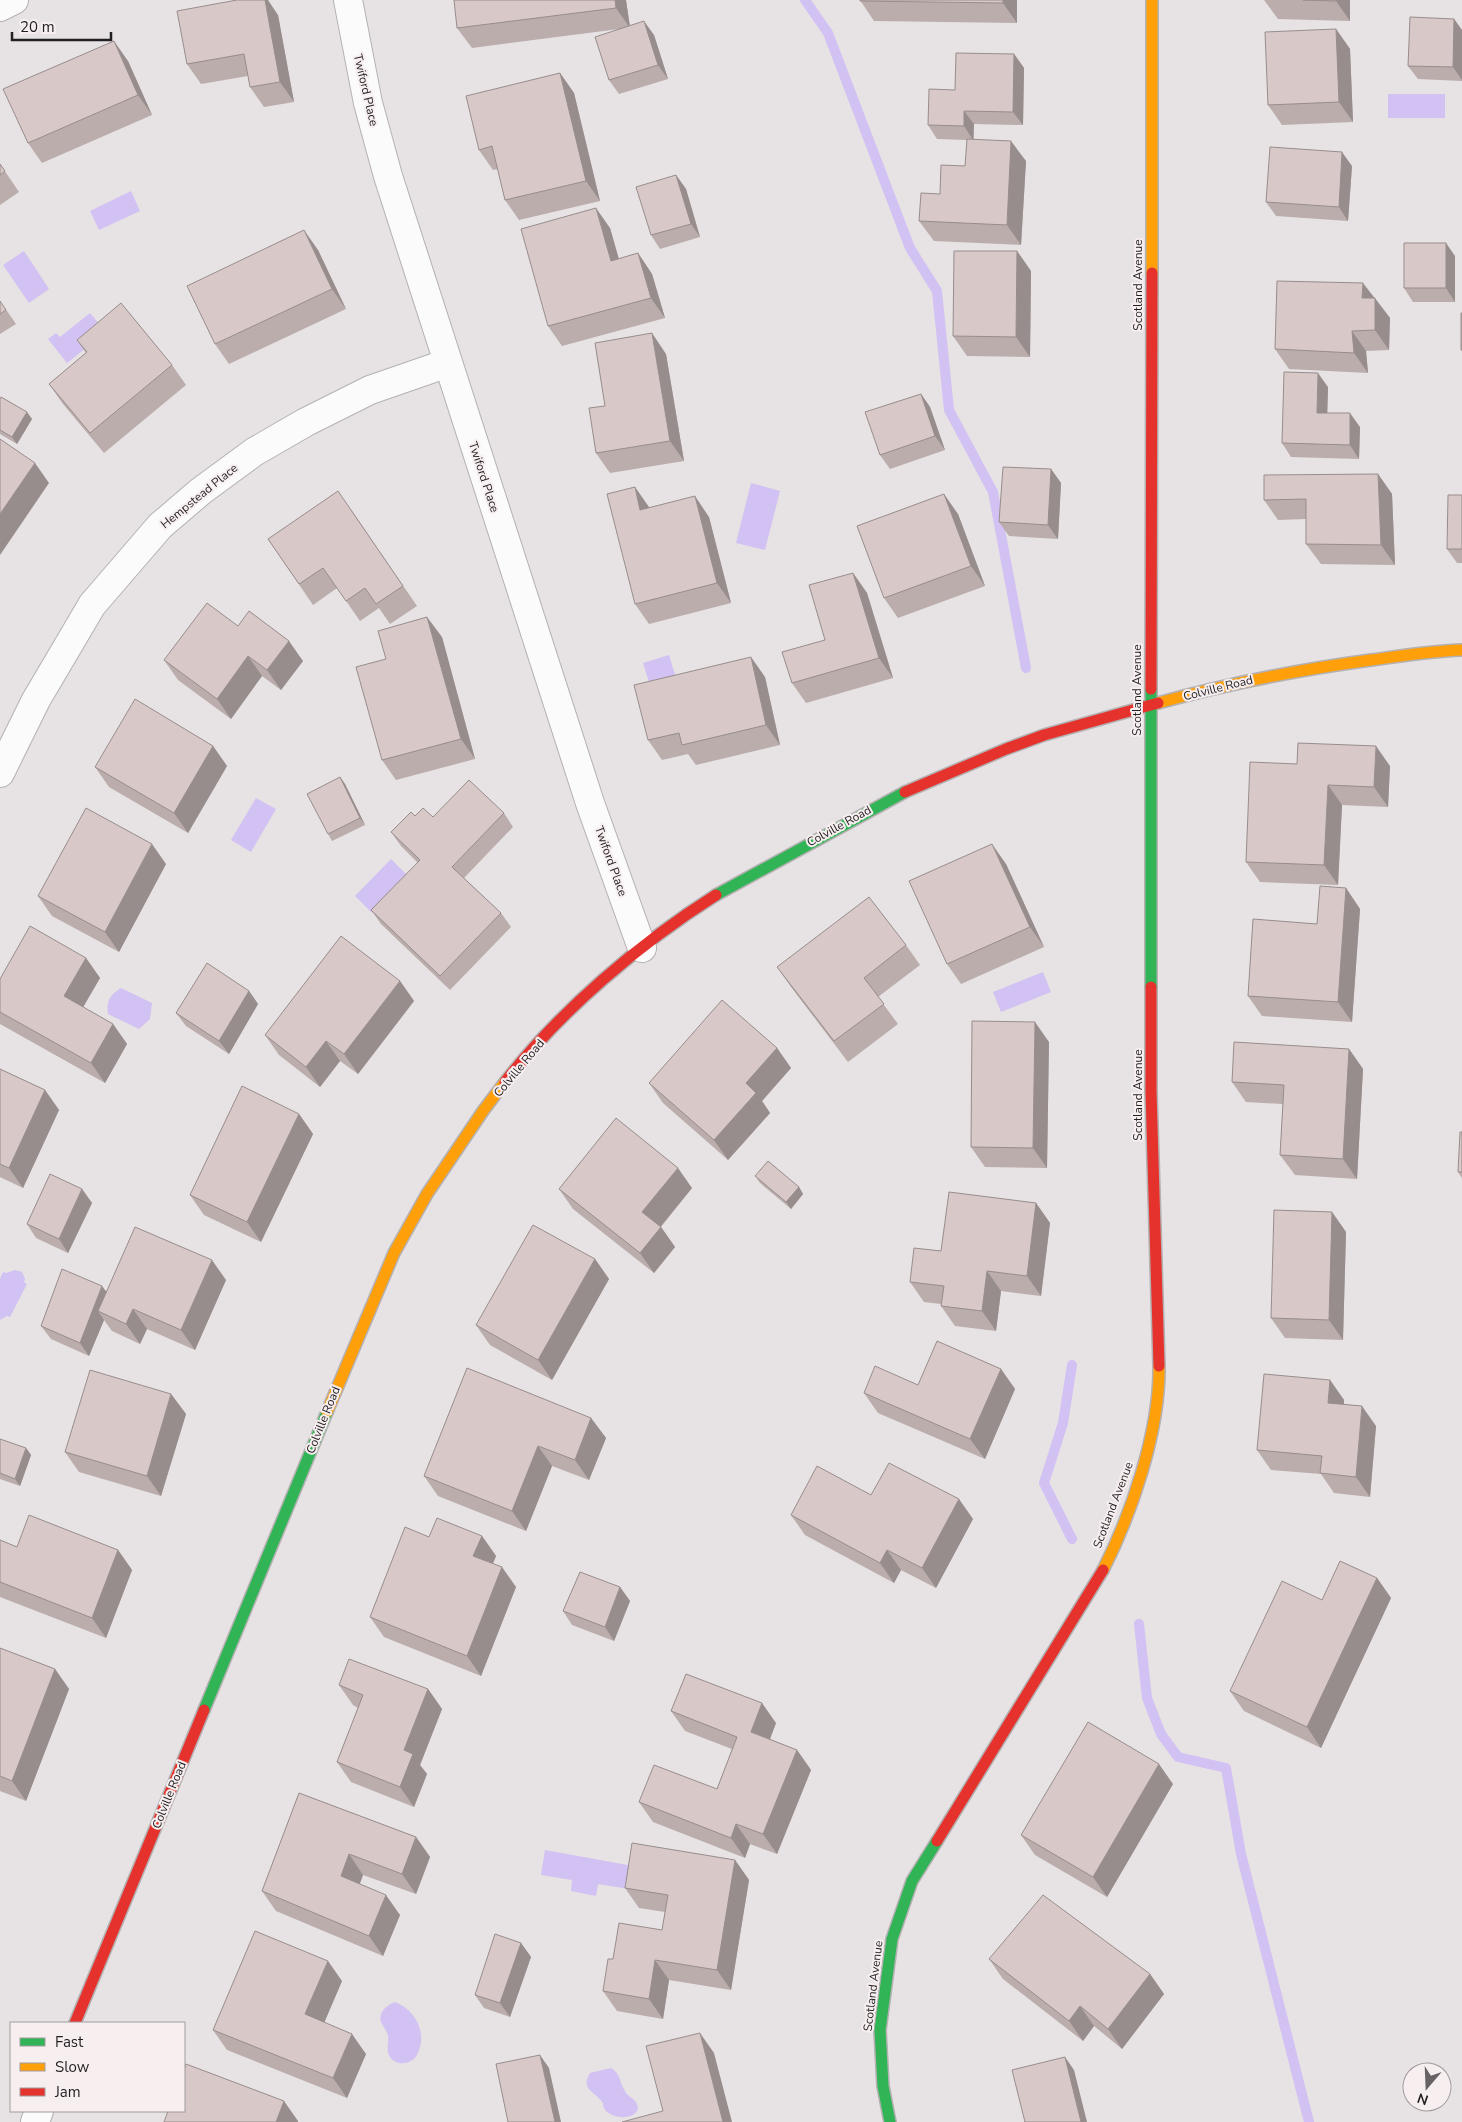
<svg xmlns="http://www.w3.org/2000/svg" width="1462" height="2122" font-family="'Nunito Sans',sans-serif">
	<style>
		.water { fill: #d2c1f3 }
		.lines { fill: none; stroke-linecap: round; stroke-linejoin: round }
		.stream { stroke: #d2c1f3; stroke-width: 10 }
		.street-casing { stroke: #b4b1b2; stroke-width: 30 }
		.fast-casing { stroke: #b4b1b2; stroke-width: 14 }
		.slow-casing { stroke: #b4b1b2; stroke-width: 14 }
		.jam-casing { stroke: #b4b1b2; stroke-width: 14 }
		.street { stroke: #fbfbfb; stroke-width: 28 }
		.fast { stroke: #30b455; stroke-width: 11 }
		.slow { stroke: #ff9f0a; stroke-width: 11 }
		.jam { stroke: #e5322d; stroke-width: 11 }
		.wall { fill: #baadac }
		.shaded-wall { fill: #978d8c }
		.building { fill: #d8c9c8; stroke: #978d8c }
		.labels { text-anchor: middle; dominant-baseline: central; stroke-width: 4; stroke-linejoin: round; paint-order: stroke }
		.street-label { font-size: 12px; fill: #221f20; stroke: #f7eef0 }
	</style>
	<rect width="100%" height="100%" fill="#e7e2e4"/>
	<!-- water -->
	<path class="water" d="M1388 94H1445V118H1388Z
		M131 191 140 211 99 230 90 211Z
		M24 251 49 289 29 303 3 265Z
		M90 313 106 332 67 363 48 339 56 333 60 337Z
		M751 483 780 491 765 550 736 543Z
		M669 655 677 681 651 689 643 663Z
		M256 798 276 809 251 852 231 840Z
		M391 859 408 876 372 913 355 896Z
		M1043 972 1051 992 1001 1012 993 992Z
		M121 988 152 1003 150 1019 139 1029 108 1014C106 1001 110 995 121 988Z
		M15 1270 22 1272 25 1279 24 1282 27 1284 10 1317 7 1316 0 1320V1279L3 1272 6 1273Z
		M545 1850 633 1866 629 1889 598 1884 596 1896 571 1891 572 1880 541 1875Z
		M395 2002C416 2010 428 2034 417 2055 411 2065 395 2067 389 2055 386 2049 389 2042 388 2036 387 2030 383 2027 381 2022 378 2012 387 2005 395 2002Z
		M611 2068C621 2074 619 2082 625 2091 627 2096 633 2098 636 2102 647 2122 602 2122 603 2103 595 2091 580 2090 590 2073Z"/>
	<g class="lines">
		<!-- stream -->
		<path class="stream" d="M805 0 828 33 910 248 937 291 949 410 993 492 1026 668
			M1072 1539 1044 1483 1063 1423 1072 1365
			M1139 1624 1147 1698 1161 1734 1178 1757 1226 1768 1241 1854 1309 2122"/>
		<!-- street casing -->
		<g class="street-casing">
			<path id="street" d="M348 0 368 103 388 176 590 803 642 948
				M0 7 14 0
				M0 773 36 700 92 605 160 526 201 491 254 452 306 422 370 390 448 363
				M35 2122 39 2111"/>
		</g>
		<!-- fast casing -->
		<g class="fast-casing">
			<path id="fast" d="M716 895 905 792
				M1151 987V689
				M204 1710 327 1412
				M890 2122 883 2086 880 2030 892 1939 912 1881 937 1841"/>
		</g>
		<!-- slow casing -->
		<g class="slow-casing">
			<path id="slow" d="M1152 273V0
				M1158 703C1230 683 1297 670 1371 660 1401 656 1431 651 1462 650
				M327 1412 394 1253 427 1194 483 1111 505 1082
				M1103 1570C1132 1513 1160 1430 1159 1366"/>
		</g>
		<!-- jam casing -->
		<g class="jam-casing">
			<path id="jam" d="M1151 689 1152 273
				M905 792 1006 749 1044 735 1158 703
				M1151 987V1091L1159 1366
				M505 1082C560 1011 640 943 716 895
				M937 1841 1103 1570
				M75 2023 204 1710"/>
		</g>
		<!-- street -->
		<use href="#street" class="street"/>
		<!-- fast -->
		<use href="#fast" class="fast"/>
		<!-- slow -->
		<use href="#slow" class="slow"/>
		<!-- jam -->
		<use href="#jam" class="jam"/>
	</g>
	<!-- wall -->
	<path class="wall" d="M626 0 630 26 654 35 668 79 619 94 609 80 619 29 472 48 457 28Z
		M860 0H1017V23L874 21Z
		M1264 0H1350V21L1278 19Z
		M278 15 294 102 264 107 250 87 248 76 201 84 187 64Z
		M1454 19 1462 30V81L1418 79 1408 66Z
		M1336 29 1350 49 1353 122 1282 125 1268 105Z
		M1014 54 1024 68 1023 125 974 124V139L1026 161 1021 245 934 241 919 221 940 194 965 166 967 140 937 139 928 125 955 90Z
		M128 61 152 115 42 163 28 143Z
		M560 73 574 93 600 201 519 220 505 200 498 169 493 170 479 150Z
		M0 164 19 192 0 205Z
		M1352 166 1348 221 1276 216 1266 202Z
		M676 175 686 189 700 237 660 249 651 235Z
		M610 228 619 259 638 253 652 274 665 318 562 346 548 326Z
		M318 250 346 309 229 364 215 344Z
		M1017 251 1031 271 1030 357 967 356 953 336Z
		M1455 256V302H1413L1404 288Z
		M1374 298H1375L1390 318 1389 350 1366 351 1368 373 1289 369 1275 349Z
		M0 301 16 324 0 334Z
		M77 340 172 365 186 385 104 453 63 404 49 384 86 353Z
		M666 354 684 461 610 473 596 453 605 406Z
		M1328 387 1327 413 1360 427 1359 459 1291 457 1282 443Z
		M921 394 930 407 945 450 890 469 880 455Z
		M0 399 32 419 17 444 0 434Z
		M1051 469 1061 483 1058 539 1009 536 999 522Z
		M1378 474 1392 494 1395 565 1321 564 1306 544V519L1278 520 1264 500Z
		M1462 495V563H1457L1447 549Z
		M649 508 709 517 731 603 649 624 635 604Z
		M352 511 417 606 390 624 379 608 360 621 337 588 313 605 268 539Z
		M958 514 985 586 898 618 884 598Z
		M853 573 867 593 893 678 806 703 792 683 825 640Z
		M238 626 303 661 281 690 262 676 231 719 178 680 164 660Z
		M442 637 475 759 396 780 382 760 386 659Z
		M765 677 780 745 696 765 688 754 662 760 648 740Z
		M213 746 227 766 188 833 109 787 95 767Z
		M1297 764 1390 766 1388 807 1342 805 1338 885 1260 882 1246 862Z
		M340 777 345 784 365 825 332 841 328 834Z
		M504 813 513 827 464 878 501 913 511 927 450 990 381 924 371 910 418 863 401 846 391 832 415 816 433 817Z
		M166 864 119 952 52 916 38 896Z
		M1006 864 1044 947 961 984 947 964Z
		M1346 888 1360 909 1352 1022 1262 1016 1248 996 1317 924Z
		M906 945 920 965 878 997 898 1024 848 1062 791 987 777 967Z
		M86 958 100 978 83 1007 113 1024 127 1044 105 1083 0 1024V979Z
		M400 981 414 1001 358 1074 340 1061 320 1087 279 1055 265 1035Z
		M249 991 258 1004 229 1054 186 1026 176 1013Z
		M1049 1042 1047 1168 985 1167 971 1147Z
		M777 1048 791 1068 762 1101 770 1113 728 1160 663 1103 649 1083Z
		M1349 1049 1363 1069 1357 1179 1295 1175 1280 1155 1283 1104 1246 1102 1232 1082Z
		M0 1069 45 1090 59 1110 23 1188 0 1177Z
		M299 1114 313 1134 261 1242 204 1215 190 1195Z
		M1462 1132V1178L1458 1172Z
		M755 1176 799 1187 803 1194 791 1209 760 1183Z
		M692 1188 661 1227 675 1247 654 1273 573 1209 559 1189Z
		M82 1189 92 1203 68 1253 36 1238 27 1224Z
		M1036 1203 1050 1223 1041 1296 1001 1291 996 1331 955 1326 941 1306V1304L924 1302 910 1282 941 1251Z
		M1332 1212 1346 1232 1343 1340 1285 1338 1271 1318Z
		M595 1259 609 1279 552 1380 490 1345 476 1325Z
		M226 1280 195 1350 147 1329 140 1344 112 1331 104 1320 89 1356 51 1339 41 1326 107 1292Z
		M1001 1369 1015 1389 985 1459 878 1413 864 1393 918 1385Z
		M1330 1380 1344 1400V1404L1376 1426 1370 1497 1334 1493 1321 1474 1271 1470 1257 1450Z
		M171 1394 186 1414 161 1496 79 1472 65 1452Z
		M591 1418 606 1438 589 1480 552 1466 526 1531 438 1496 424 1476Z
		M0 1439 26 1448 31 1455 20 1486 0 1479Z
		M871 1495 973 1519 936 1588 901 1570 894 1583 805 1535 791 1515Z
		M482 1536 496 1556 493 1564 516 1587 481 1676 384 1637 370 1617 429 1537Z
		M0 1540 17 1547 118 1550 132 1570 106 1638 0 1597Z
		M1377 1578 1391 1598 1321 1748 1244 1711 1230 1691 1322 1600Z
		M620 1587 630 1601 614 1641 572 1625 563 1611Z
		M0 1648 55 1669 69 1689 26 1801 0 1791Z
		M339 1685 428 1689 442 1709 420 1765 427 1774 414 1807 351 1782 337 1762 358 1708 353 1705Z
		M671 1711 776 1723 770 1739 797 1750 811 1770 777 1854 750 1844 745 1858 653 1822 639 1802 717 1789 732 1749 685 1731Z
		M1173 1784 1107 1897 1035 1855 1021 1835Z
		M299 1793 416 1837 430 1857 416 1894 363 1875 360 1884 400 1915 383 1956 276 1911 262 1891Z
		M735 1860 749 1880 731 1990 669 1980 663 2019 617 2011 603 1991 613 1959 662 1930 665 1912 639 1908 625 1888Z
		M521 1943 531 1957 510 2017 484 2008 475 1995Z
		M989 1959 1150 1974 1164 1994 1122 2049 1094 2026 1083 2041 1003 1979Z
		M342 1981 324 2022 366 2054 347 2098 227 2050 213 2030Z"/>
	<!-- shaded-wall -->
	<path class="shaded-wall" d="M265 0H268L278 15 294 102 280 82Z
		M615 0H626L630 28 616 8Z
		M1003 0H1017V23L1003 3Z
		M1336 0H1350V21L1336 1Z
		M1454 19 1462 30V80L1453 67Z
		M644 21 654 35 668 79 658 65Z
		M1336 29 1350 49 1353 122 1339 102Z
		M114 41 128 61 152 115 138 95Z
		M1014 54 1024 68 1023 125 1013 112Z
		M560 73 574 93 600 201 586 181Z
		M964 111 974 124 973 140 964 126Z
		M1011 141 1026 161 1021 245 1007 225Z
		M1342 152 1352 166 1348 221 1339 207Z
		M676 175 686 189 700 237 691 224Z
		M596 208 610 228 625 281 611 261Z
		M304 230 318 250 346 309 332 289Z
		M1446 243 1455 256V302L1446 288Z
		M1017 251 1031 271 1030 357 1016 337Z
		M638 253 652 274 665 318 651 298Z
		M1363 283 1390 318 1389 350 1375 330 1362 298Z
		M1352 331 1366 351 1368 373 1354 353Z
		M652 333 666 354 684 461 670 441Z
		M1318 373 1328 387 1327 426 1317 413Z
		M921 394 930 407 945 450 935 436Z
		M27 412 32 419 17 444 12 437Z
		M1350 413 1360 427 1359 459 1350 445Z
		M35 463 49 483 0 555V514Z
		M1051 469 1061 483 1058 539 1048 525Z
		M1378 474 1392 494 1395 565 1381 545Z
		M635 487 649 507 654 530 640 510Z
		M944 494 958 514 985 586 971 566Z
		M695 496 709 517 731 603 717 583Z
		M853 573 867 593 893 678 879 658Z
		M427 617 442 637 475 759 461 739Z
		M289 641 303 661 281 690 267 670Z
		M248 656 262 676 231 719 217 699Z
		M751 657 765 677 780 745 766 725Z
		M213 746 227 766 188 833 174 813Z
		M1376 746 1390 766 1388 807 1374 787Z
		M340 777 345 784 365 825 360 818Z
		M1328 785 1342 805 1338 885 1324 865Z
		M152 844 166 864 119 952 105 932Z
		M992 844 1006 864 1044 947 1030 927Z
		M1346 888 1360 909 1352 1022 1338 1002Z
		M86 958 100 978 78 1016 64 996Z
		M400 981 414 1001 358 1074 344 1054Z
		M249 991 258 1004 229 1054 219 1041Z
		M1035 1022 1049 1042 1047 1168 1033 1148Z
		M113 1024 127 1044 105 1083 91 1063Z
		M326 1041 340 1061 320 1087 306 1067Z
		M777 1048 791 1068 762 1101 770 1113 728 1160 714 1140 746 1083Z
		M1349 1049 1363 1069 1357 1179 1343 1159Z
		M45 1090 59 1110 23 1188 9 1168Z
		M299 1114 313 1134 261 1242 247 1222Z
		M678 1168 692 1188 656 1232 642 1212Z
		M799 1187 803 1194 791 1209 786 1202Z
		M82 1189 92 1203 68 1253 59 1239Z
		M1036 1203 1050 1223 1041 1296 1027 1276Z
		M1332 1212 1346 1232 1343 1340 1329 1320Z
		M661 1227 675 1247 654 1273 640 1253Z
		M595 1259 609 1279 552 1380 538 1360Z
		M212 1260 226 1280 195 1350 181 1330Z
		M987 1271 1001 1291 996 1331 982 1311Z
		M102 1286 112 1299 98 1311 104 1320 89 1356 80 1343Z
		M133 1309 147 1329 140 1344 126 1324Z
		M1001 1369 1015 1389 985 1459 970 1439Z
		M1330 1380 1344 1400 1342 1423 1328 1403Z
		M171 1394 186 1414 161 1496 147 1476Z
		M1362 1406 1376 1426 1370 1497 1356 1477Z
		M591 1418 606 1438 589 1480 575 1460Z
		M538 1446 552 1466 526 1531 512 1511Z
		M26 1448 31 1455 20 1486 15 1479Z
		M959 1499 973 1519 936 1588 922 1568Z
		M482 1536 496 1556 487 1576 473 1556Z
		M118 1550 132 1570 106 1638 92 1618Z
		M887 1550 901 1570 894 1583 880 1563Z
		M502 1567 516 1587 481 1676 467 1656Z
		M1377 1578 1391 1598 1321 1748 1307 1727Z
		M620 1587 630 1601 614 1641 605 1627Z
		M55 1669 69 1689 26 1801 12 1781Z
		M428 1689 442 1709 420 1765 427 1774 414 1807 400 1787 404 1750Z
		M762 1703 776 1723 765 1752 751 1732Z
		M797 1750 811 1770 777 1854 763 1834Z
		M1159 1764 1173 1784 1107 1897 1093 1877Z
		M736 1824 750 1844 745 1858 731 1838Z
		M416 1837 430 1857 416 1894 402 1874Z
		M349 1854 363 1875 355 1896 341 1876Z
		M735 1860 749 1880 731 1990 717 1970Z
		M386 1895 400 1915 383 1956 369 1936Z
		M521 1943 531 1957 510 2017 500 2003Z
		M655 1960 669 1980 663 2019 649 1999Z
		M328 1961 342 1981 319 2035 305 2014Z
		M1150 1974 1164 1994 1122 2049 1108 2029Z
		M1080 2006 1094 2026 1083 2041 1069 2021Z
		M700 2033 714 2053 732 2122H723Z
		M352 2034 366 2054 347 2098 333 2078Z
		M540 2055 549 2068 561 2122H555Z
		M1065 2057 1074 2070 1087 2122H1081Z
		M284 2101 298 2121V2122H276Z"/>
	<!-- building -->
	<path class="building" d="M237 0H265L280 82 250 87 244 54 187 64 177 11Z
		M454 0H615L616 8 457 28Z
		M860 0H1003V3L860 1Z
		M1303 0H1336V1Z
		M1410 17 1454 19 1453 67 1408 66Z
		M644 21 658 65 609 80 595 37Z
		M1336 29 1339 102 1268 105 1265 32Z
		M114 41 138 95 28 143 3 89Z
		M956 53 1014 54 1013 112 964 111V126L928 125 929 89 955 90Z
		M560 73 586 181 505 200 492 146 479 150 466 96Z
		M967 139 1011 141 1007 225 919 221 921 193 940 194 941 165 965 166Z
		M1270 147 1342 152 1339 207 1266 202Z
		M0 164 5 171 0 175Z
		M676 175 691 224 651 235 636 187Z
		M596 208 611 261 638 253 651 298 548 326 521 229Z
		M304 230 332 289 215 344 187 286Z
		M1404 243H1446V288H1404Z
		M954 251H1017L1016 337 953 336Z
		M1277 281 1363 283 1362 298H1375V330L1352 331 1354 353 1275 349Z
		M0 301 6 310 0 314Z
		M121 303 172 365 90 433 49 384 87 352 77 340Z
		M1461 313H1462V350H1461Z
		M652 333 670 441 596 453 589 408 605 406 595 343Z
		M1284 372 1318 373 1317 413H1350V445L1282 443Z
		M921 394 935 436 880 455 865 412Z
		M1 397 27 412 12 437 0 430V399Z
		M0 439 35 463 0 514Z
		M1003 467 1051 469 1048 525 999 522Z
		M1378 474 1381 545 1306 544V499L1264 500V475Z
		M635 487 640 510 695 496 717 583 635 604 607 494Z
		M338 491 403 586 376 604 365 588 346 601 323 568 299 584 268 539Z
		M944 494 971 566 884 598 857 526Z
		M1448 495H1462V549H1447Z
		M853 573 879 658 792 683 782 652 825 640 809 585Z
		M207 603 238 626 249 611 289 641 267 670 248 656 217 699 164 660Z
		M427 617 461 739 382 760 356 667 386 659 378 631Z
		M751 657 766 725 682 745 679 733 648 740 634 685Z
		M135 699 213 746 174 813 95 767Z
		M1298 743 1376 746 1374 787 1328 785 1324 865 1246 862 1250 762 1297 764Z
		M340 777 360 818 328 834 307 794Z
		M469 780 504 813 452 867 501 913 440 976 371 910 420 860 391 832 411 812 415 816 423 808 433 817Z
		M86 808 152 844 105 932 38 896Z
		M992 844 1030 927 947 964 909 881Z
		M1320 886 1346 888 1338 1002 1248 996 1253 919 1317 924Z
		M869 897 906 945 864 978 884 1004 834 1041 777 967Z
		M30 926 86 958 64 996 113 1024 91 1063 0 1012V979Z
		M341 936 400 981 344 1054 326 1041 306 1067 265 1035Z
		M207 963 249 991 219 1041 176 1013Z
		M722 1000 777 1048 746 1083 756 1093 714 1140 649 1083Z
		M972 1021 1035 1022 1033 1148 971 1147Z
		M1234 1042 1349 1049 1343 1159 1280 1155 1284 1085 1232 1082Z
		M0 1069 45 1090 9 1168 0 1164Z
		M242 1086 299 1114 247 1222 190 1195Z
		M616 1118 678 1168 642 1212 661 1227 640 1253 559 1189Z
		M1460 1132H1462V1172H1458Z
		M768 1161 799 1187 786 1202 755 1176Z
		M50 1174 82 1189 59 1239 27 1224Z
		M949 1192 1036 1203 1027 1276 987 1271 982 1311 941 1306 944 1286 910 1282 914 1248 941 1251Z
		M1274 1210 1332 1212 1329 1320 1271 1318Z
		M533 1225 595 1259 538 1360 476 1325Z
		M135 1227 212 1260 181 1330 133 1309 126 1324 98 1311Z
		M62 1269 102 1286 80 1343 41 1326Z
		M937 1341 1001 1369 970 1439 864 1393 875 1366 918 1385Z
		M467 1368 591 1418 575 1460 538 1446 512 1511 424 1476Z
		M90 1370 171 1394 147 1476 65 1452Z
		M1264 1374 1330 1380 1328 1403 1362 1406 1356 1477 1320 1473 1322 1456 1257 1450Z
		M0 1439 26 1448 15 1479 0 1473Z
		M889 1463 959 1499 922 1568 887 1550 880 1563 791 1515 817 1466 871 1495Z
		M29 1515 118 1550 92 1618 0 1582V1540L17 1547Z
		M437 1518 482 1536 473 1556 502 1567 467 1656 370 1617 405 1527 429 1537Z
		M1340 1561 1377 1578 1307 1727 1230 1691 1282 1581 1322 1600Z
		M580 1572 620 1587 605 1627 563 1611Z
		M0 1648 55 1669 12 1781 0 1776Z
		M349 1659 428 1689 404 1750 413 1754 400 1787 337 1762 363 1695 339 1685Z
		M686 1674 762 1703 751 1732 797 1750 763 1834 736 1824 731 1838 639 1802 654 1765 717 1789 737 1737 671 1711Z
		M1088 1722 1159 1764 1093 1877 1021 1835Z
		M299 1793 416 1837 402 1874 349 1854 341 1876 386 1895 369 1936 262 1891Z
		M632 1843 735 1860 717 1970 655 1960 649 1999 603 1991 608 1959H613L619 1923 662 1930 668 1895 625 1888Z
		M1043 1895 1150 1974 1108 2029 1080 2006 1069 2021 989 1959Z
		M255 1931 328 1961 305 2014 352 2034 333 2078 213 2030Z
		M495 1934 521 1943 500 2003 475 1995Z
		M700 2033 723 2122H622L663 2111 646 2046Z
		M540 2055 555 2122H508L496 2064Z
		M1065 2057 1081 2122H1025L1012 2070Z
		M186 2064 284 2101 276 2122H164L168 2111H184V2070Z"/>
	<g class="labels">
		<!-- street labels -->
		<g class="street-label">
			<text transform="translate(366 90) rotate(77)">Twiford Place</text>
			<text transform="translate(1138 285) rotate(-90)">Scotland Avenue</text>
			<text transform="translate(484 477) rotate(72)">Twiford Place</text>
			<text transform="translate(199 496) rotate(-39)">Hempstead Place</text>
			<text transform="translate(1218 688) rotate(-14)">Colville Road</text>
			<text transform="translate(1137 690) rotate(-90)">Scotland Avenue</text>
			<text transform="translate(839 826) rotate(-29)">Colville Road</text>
			<text transform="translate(611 861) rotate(70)">Twiford Place</text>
			<text transform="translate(519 1068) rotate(-50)">Colville Road</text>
			<text transform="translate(1138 1095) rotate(-90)">Scotland Avenue</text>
			<text transform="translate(323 1420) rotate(-68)">Colville Road</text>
			<text transform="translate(1113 1505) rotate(-69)">Scotland Avenue</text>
			<text transform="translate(169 1795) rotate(-68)">Colville Road</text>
			<text transform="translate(873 1986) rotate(-83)">Scotland Avenue</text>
		</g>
	</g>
	<!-- legend -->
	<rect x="10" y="2022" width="175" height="90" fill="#f7eef0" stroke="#a29b9d"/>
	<rect x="20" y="2038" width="25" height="8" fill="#30b455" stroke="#a29b9d"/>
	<text x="55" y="2047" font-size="15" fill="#221f20">Fast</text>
	<rect x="20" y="2063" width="25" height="8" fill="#ff9f0a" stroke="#a29b9d"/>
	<text x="55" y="2072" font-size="15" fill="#221f20">Slow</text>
	<rect x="20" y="2088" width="25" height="8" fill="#e5322d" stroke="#a29b9d"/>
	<text x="55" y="2097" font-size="15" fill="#221f20">Jam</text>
	<!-- north arrow -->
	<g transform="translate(1427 2087) rotate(199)"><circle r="24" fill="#f7eef0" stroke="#a29b9d"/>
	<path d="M0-4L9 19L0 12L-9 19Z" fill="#676365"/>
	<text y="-8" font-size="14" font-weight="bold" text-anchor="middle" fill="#221f20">N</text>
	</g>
	<!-- scale -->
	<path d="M12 32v8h99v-8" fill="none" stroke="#221f20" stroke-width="2.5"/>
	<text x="20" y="32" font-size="15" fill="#221f20" stroke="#f7eef0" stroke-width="4" paint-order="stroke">20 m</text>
</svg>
